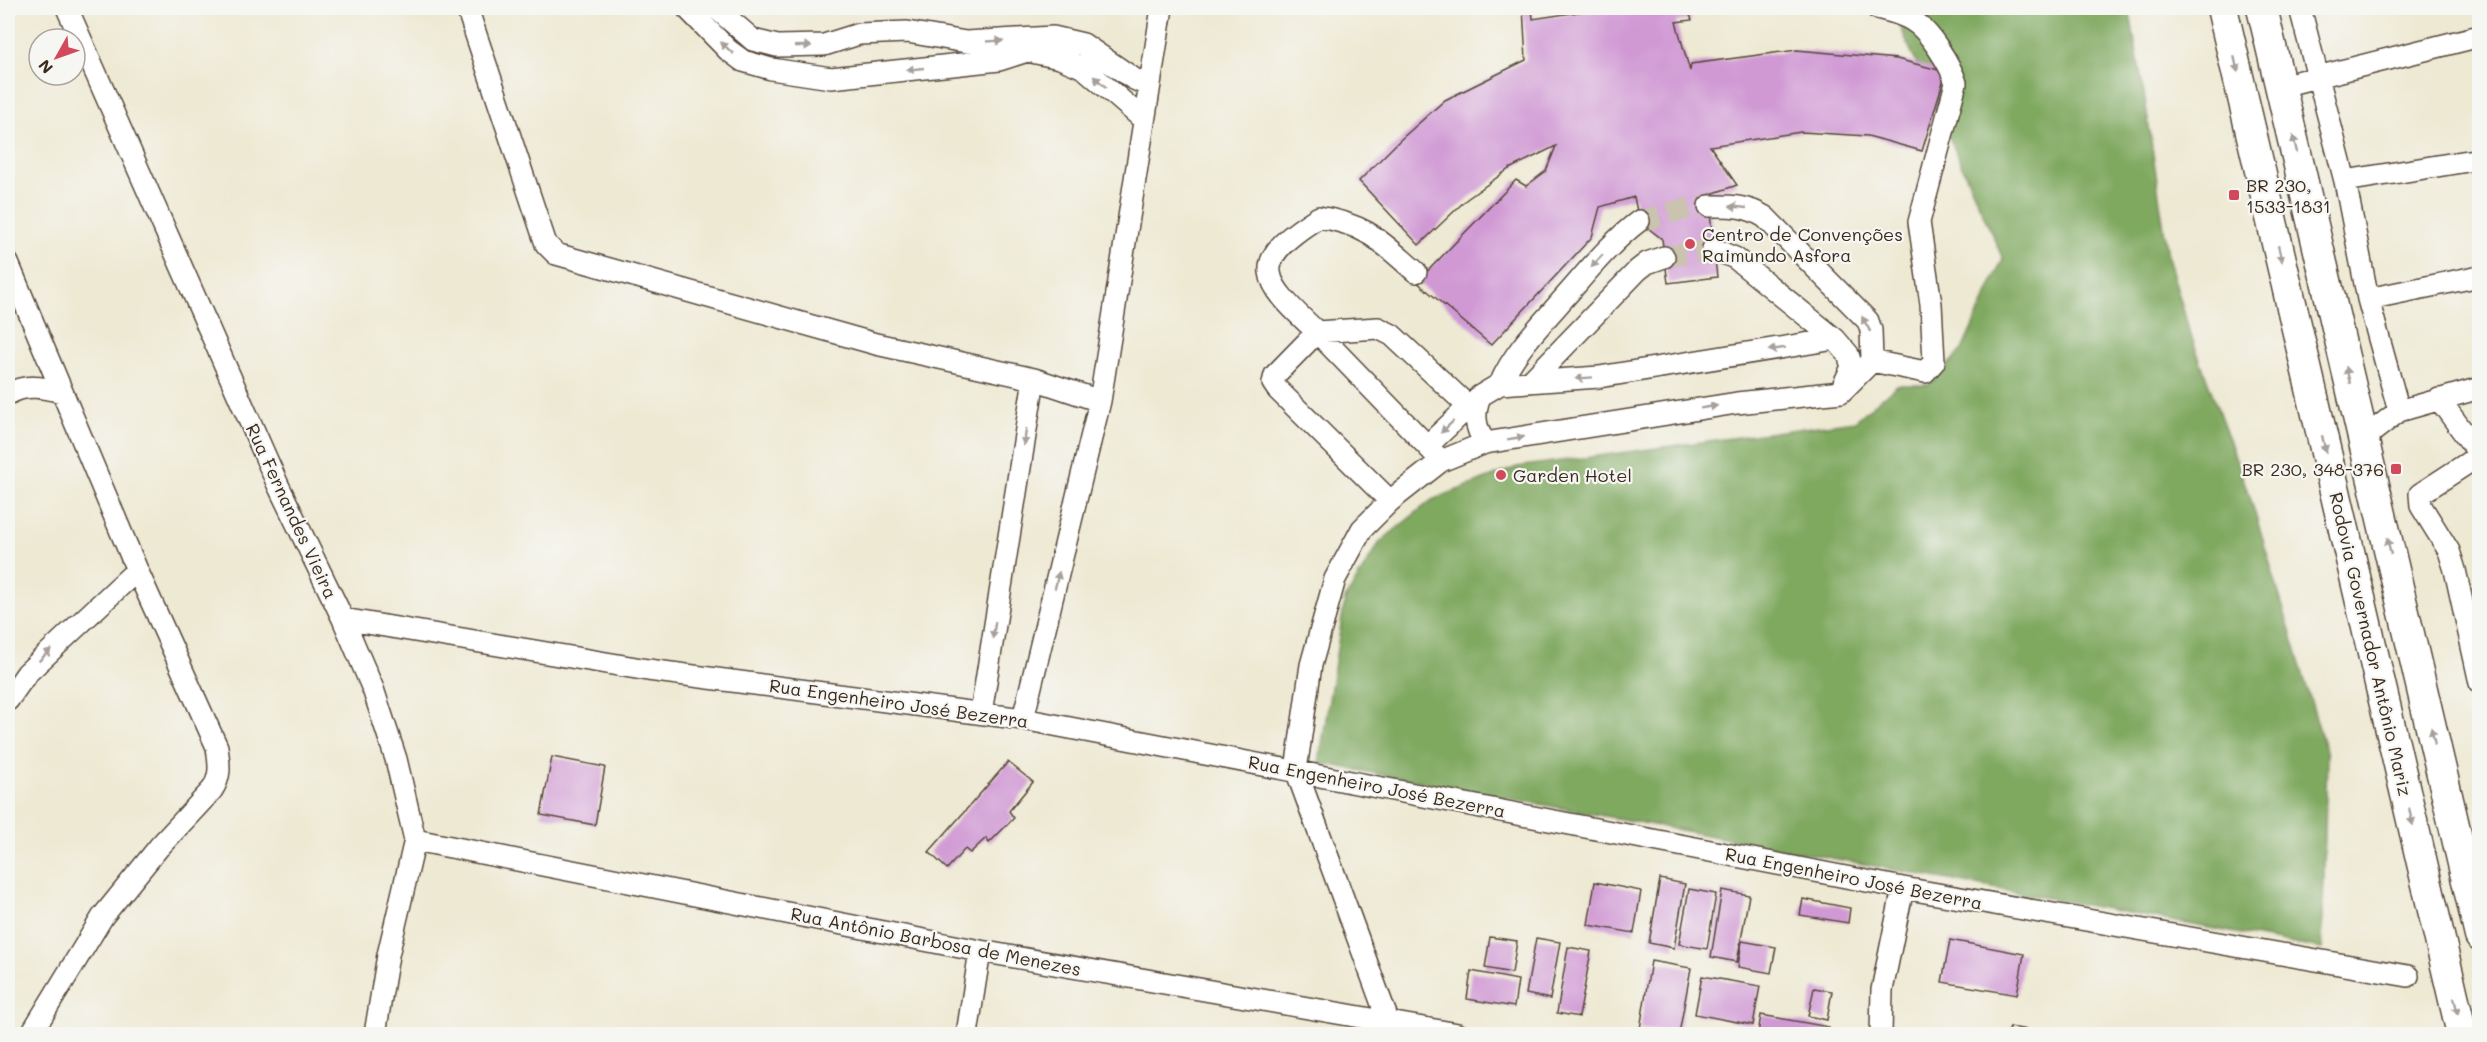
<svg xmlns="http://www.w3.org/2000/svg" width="2487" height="1042" font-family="Mali,sans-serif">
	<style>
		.forest { fill: #80a960; stroke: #5e6a3f; stroke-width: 1.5 }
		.building { fill: #d099d4 }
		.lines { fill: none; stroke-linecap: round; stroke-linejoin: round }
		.minor-tunnel { stroke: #cac3af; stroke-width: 21; stroke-dasharray: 21 10; stroke-linecap: butt }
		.minor-casing { stroke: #564739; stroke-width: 24 }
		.highway-casing { stroke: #564739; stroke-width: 33 }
		.minor { stroke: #fff; stroke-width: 21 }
		.highway { stroke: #fff; stroke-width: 30 }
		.oneway { fill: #a79f9a }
		.poi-dot { fill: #d1495b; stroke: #f6f6f2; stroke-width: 2 }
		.labels { text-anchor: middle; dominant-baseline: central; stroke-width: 4.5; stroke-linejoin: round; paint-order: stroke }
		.poi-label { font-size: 18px; fill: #3b2a1e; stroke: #f6f6f2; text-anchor: start }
		.street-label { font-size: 18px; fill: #3b2a1e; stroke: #f6f6f2 }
	</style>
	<rect width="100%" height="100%" fill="#f6f6f2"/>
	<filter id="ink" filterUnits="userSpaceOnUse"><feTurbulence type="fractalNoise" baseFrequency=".0167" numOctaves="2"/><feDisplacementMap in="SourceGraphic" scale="12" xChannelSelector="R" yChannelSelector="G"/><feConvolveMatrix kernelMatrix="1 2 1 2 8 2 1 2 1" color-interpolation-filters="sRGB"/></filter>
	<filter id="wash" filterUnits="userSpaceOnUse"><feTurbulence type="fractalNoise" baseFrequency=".008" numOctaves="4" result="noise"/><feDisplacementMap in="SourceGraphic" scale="24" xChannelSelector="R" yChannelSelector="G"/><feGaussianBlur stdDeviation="1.35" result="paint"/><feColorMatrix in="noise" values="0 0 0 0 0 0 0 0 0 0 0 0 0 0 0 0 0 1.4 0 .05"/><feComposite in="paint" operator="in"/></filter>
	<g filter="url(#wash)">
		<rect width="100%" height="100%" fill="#eee9d3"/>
		<!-- forest -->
		<path class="forest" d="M1892 8H2129L2146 106 2168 257 2189 330 2251 500 2327 755 2322 949 1319 763 1345 599 1380 542 1432 500 1517 467 1855 421 1897 385H1929L1962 350 2003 259Z"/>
		<g id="blocks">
			<!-- building -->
			<path class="building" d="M1523 8H1532L1533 19 1605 8H1687L1692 20 1676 22 1690 71 1691 64 1797 50 1897 59 1946 72 1922 151 1868 136 1801 132 1710 146 1737 185 1708 195 1717 277 1668 283 1662 239 1639 221 1634 197 1600 207 1592 237 1491 345 1417 282 1516 180 1526 186 1546 171 1556 146 1509 169 1467 199 1419 245 1359 181 1400 140 1445 100 1526 60Z
				M552 757 605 767 595 825 541 815Z
				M1008 762 1033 782 1009 811 1014 818 989 843 986 838 970 853 965 849 947 869 929 852Z
				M1660 879 1685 884 1674 948 1649 943Z
				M1595 882 1641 891 1634 933 1588 925Z
				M1689 889 1716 894 1707 949 1679 944Z
				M1722 890 1749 895 1737 962 1711 957Z
				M1803 899 1850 908 1848 923 1800 915Z
				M1490 937 1517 941 1512 973 1485 968Z
				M1536 938 1560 942 1550 999 1526 994Z
				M1950 940 2024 954 2017 995 1942 982Z
				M1742 941 1776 947 1771 973 1738 967Z
				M1568 947 1591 951 1579 1017 1557 1013Z
				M1651 961 1691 968 1679 1034 1640 1029Z
				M1471 971 1518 980 1514 1007 1467 999Z
				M1702 976 1760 986 1753 1025 1695 1014Z
				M1814 988 1832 991 1827 1020 1808 1016Z
				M1761 1015 1829 1027 1828 1034H1758Z
				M2010 1027 2040 1032V1034H2008Z"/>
		</g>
	</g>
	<g filter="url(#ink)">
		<use href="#blocks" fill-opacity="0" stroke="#564739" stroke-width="1.5"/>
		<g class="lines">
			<!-- minor-tunnel -->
			<path class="minor-tunnel" d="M1639 221 1686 209 1709 206
				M1664 257 1713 249"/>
			<!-- minor casing -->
			<g class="minor-casing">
				<path id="minor" d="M67 8 278 485 343 619 373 689 396 759 415 840 388 955 375 1034
					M467 8 546 244 556 254 876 344 1034 379 1100 401 1162 8
					M687 8 728 50 743 61 771 69 831 78 999 60 1027 51 1060 58 1084 68 1144 120
					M716 8 753 40 777 46 824 45 859 34 907 32 966 42 1053 37 1083 44 1134 79 1149 86
					M2300 8 2345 181 2368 299 2399 411
					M2281 86 2480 36
					M2345 181 2480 159
					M1713 249 1735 258 1835 339 1848 354 1852 367 1842 388
					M8 263 137 570 217 747C219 763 222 775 212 790L159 847 103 916 31 1034
					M1416 272C1380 241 1368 225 1319 217 1246 262 1262 281 1317 332L1378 328 1392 335 1469 407
					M2368 299 2480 276
					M1872 361 1925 372 1934 362 1931 304 1919 222 1956 83C1951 66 1929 30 1913 21 1903 14 1889 11 1877 8
					M1530 382 1638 270 1647 263 1664 257
					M1500 384C1514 351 1541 325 1564 298 1588 271 1610 243 1639 221
					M8 394C26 384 42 387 62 392
					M1480 396C1473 415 1475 427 1485 443
					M2439 399 2480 455 2420 494 2421 506 2449 551 2455 570 2480 683
					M2363 439 2399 411 2480 388
					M1428 445 1480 396 1500 384 1599 377 1835 339
					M1390 501 1277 389 1273 383 1275 375 1317 332 1435 454
					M343 619 648 670 1023 719 1903 888 2408 976
					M8 700 27 673 137 570
					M981 713 1034 379
					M1023 719 1100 401
					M415 840 980 951 1458 1034
					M967 1034 980 951
					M1387 1034 1389 1023 1296 770 1311 665 1335 579 1362 529 1390 501 1441 461 1485 443 1737 403 1841 392 1872 361 1871 330 1868 321 1765 217C1746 205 1730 206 1709 206
					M1881 1034 1882 990 1903 888"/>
			</g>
			<!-- highway casing -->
			<g class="highway-casing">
				<path id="highway" d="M2222 8 2462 1034
					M2262 8 2480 936"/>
			</g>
			<!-- minor -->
			<use href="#minor" class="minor"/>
			<!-- highway -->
			<use href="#highway" class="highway"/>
		</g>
		<!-- one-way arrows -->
		<defs><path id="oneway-solid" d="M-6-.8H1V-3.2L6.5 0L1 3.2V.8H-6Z" transform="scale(1.5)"/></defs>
		<g class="oneway">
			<use href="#oneway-solid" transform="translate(995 41) rotate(-3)"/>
			<use href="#oneway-solid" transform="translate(803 46) rotate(-1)"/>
			<use href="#oneway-solid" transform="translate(727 48) rotate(-137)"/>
			<use href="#oneway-solid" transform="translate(2236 64) rotate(77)"/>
			<use href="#oneway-solid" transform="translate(915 69) rotate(174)"/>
			<use href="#oneway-solid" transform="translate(1100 82) rotate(-139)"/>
			<use href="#oneway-solid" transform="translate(2295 144) rotate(-103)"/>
			<use href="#oneway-solid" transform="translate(1738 207) rotate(-174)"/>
			<use href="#oneway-solid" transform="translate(2280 254) rotate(77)"/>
			<use href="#oneway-solid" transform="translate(1597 261) rotate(131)"/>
			<use href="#oneway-solid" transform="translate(1866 324) rotate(-119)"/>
			<use href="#oneway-solid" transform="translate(1777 349) rotate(171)"/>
			<use href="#oneway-solid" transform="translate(2348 375) rotate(-103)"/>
			<use href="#oneway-solid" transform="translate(1584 378) rotate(176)"/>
			<use href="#oneway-solid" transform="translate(1709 407) rotate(-9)"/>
			<use href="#oneway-solid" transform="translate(1447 427) rotate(137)"/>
			<use href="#oneway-solid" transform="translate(1025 437) rotate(99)"/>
			<use href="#oneway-solid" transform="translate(1516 438) rotate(-9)"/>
			<use href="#oneway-solid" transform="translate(2324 444) rotate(77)"/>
			<use href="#oneway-solid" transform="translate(2389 546) rotate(-103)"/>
			<use href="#oneway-solid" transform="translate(1057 580) rotate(-76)"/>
			<use href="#oneway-solid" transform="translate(994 630) rotate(99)"/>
			<use href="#oneway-solid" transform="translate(45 655) rotate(-45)"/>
			<use href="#oneway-solid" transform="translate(2433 736) rotate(-103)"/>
			<use href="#oneway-solid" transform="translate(2411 817) rotate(77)"/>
			<use href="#oneway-solid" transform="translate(2456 1006) rotate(77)"/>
		</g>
	</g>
	<!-- markers -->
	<g class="poi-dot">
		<rect x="2228" y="189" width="12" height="12" rx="3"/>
		<circle cx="1690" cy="244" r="6"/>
		<rect x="2390" y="463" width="12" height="12" rx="3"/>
		<circle cx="1501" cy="475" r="6"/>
	</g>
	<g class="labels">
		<!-- poi labels -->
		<g class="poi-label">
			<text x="2246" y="185">BR 230,<tspan x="2246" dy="21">1533-1831</tspan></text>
			<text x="1702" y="234">Centro de Convenções<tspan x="1702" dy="21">Raimundo Asfora</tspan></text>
			<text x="2384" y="469" text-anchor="end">BR 230, 348-376</text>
			<text x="1513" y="475">Garden Hotel</text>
		</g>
		<!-- street labels -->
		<g class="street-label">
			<text transform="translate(292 511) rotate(65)">Rua Fernandes Vieira</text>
			<text transform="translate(2371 644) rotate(77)">Rodovia Governador Antônio Mariz</text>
			<text transform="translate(899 703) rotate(8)">Rua Engenheiro José Bezerra</text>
			<text transform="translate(1377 786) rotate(11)">Rua Engenheiro José Bezerra</text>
			<text transform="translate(1854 878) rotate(11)">Rua Engenheiro José Bezerra</text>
			<text transform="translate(936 941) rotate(11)">Rua Antônio Barbosa de Menezes</text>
		</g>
	</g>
	<!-- margin -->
	<rect width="2487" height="1042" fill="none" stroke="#f6f6f2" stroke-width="30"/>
	<!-- north arrow -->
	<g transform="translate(57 57) rotate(230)"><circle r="28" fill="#f6f6f2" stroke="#aba49d" stroke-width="1.5"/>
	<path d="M0-4.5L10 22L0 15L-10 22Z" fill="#d1495b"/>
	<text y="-9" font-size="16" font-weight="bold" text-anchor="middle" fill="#3b2a1e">N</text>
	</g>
</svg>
